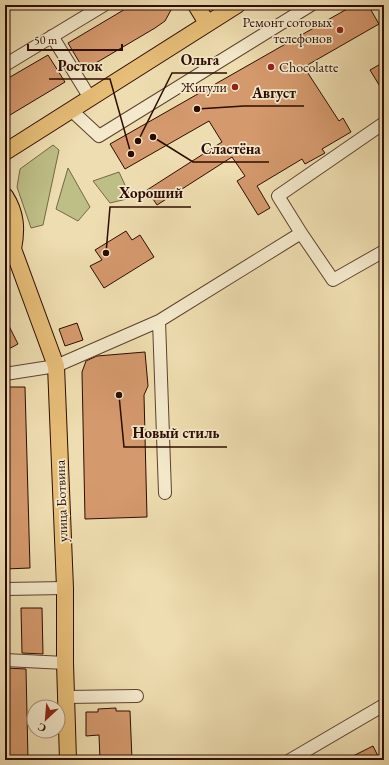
<svg xmlns="http://www.w3.org/2000/svg" width="389" height="765" font-family="'EB Garamond',serif">
	<style>
		.green { fill: #bebf87; stroke: #766644 }
		.building { fill: #d4996d; stroke: #2d0c01 }
		.lines { fill: none; stroke-linecap: round; stroke-linejoin: round }
		.minor-casing { stroke: #5d402d; stroke-width: 14 }
		.major-casing { stroke: #2d0c01; stroke-width: 18 }
		.minor { stroke: #f4e9cc; stroke-width: 12 }
		.major { stroke: #e7be78; stroke-width: 16 }
		.poi-dot { fill: #8f2418; stroke: #f4e9cc; stroke-width: 1.5 }
		.labels { text-anchor: middle; dominant-baseline: central; stroke-width: 3.5; stroke-linejoin: round; paint-order: stroke }
		.poi-label { font-size: 14px; fill: #2d0c01; stroke: #f4e9cc; text-anchor: end }
		.street-label { font-size: 14px; fill: #2d0c01; stroke: #f4e9cc }
		.leader { fill: none; stroke: #2d0c01; stroke-width: 1.5 }
		.callout-dot { fill: #2d0c01; stroke: #f4e9cc; stroke-width: 1.5 }
		.callout-label { font-size: 15px; text-anchor: middle; font-weight: bold; fill: #2d0c01; stroke: #f4e9cc; stroke-width: 3.5; stroke-linejoin: round; paint-order: stroke }
	</style>
	<rect width="100%" height="100%" fill="#eeddb0"/>
	<filter id="stains"><feTurbulence type="fractalNoise" baseFrequency=".005" numOctaves="4"/><feColorMatrix values="0 0 0 0 .2 0 0 0 0 .09 0 0 0 0 .02 0 0 0 .5 -.17"/></filter>
	<radialGradient id="worn" r=".72"><stop offset=".6" stop-color="#630" stop-opacity="0"/><stop offset="1" stop-color="#630" stop-opacity=".3"/></radialGradient>
	<!-- green -->
	<path class="green" d="M53 145 59 150 43 225 31 228 17 187 20 169Z
		M68 168 90 207 78 221 56 209Z
		M119 172 131 198 110 203 93 181Z"/>
	<!-- building -->
	<path class="building" d="M132 5H170L171 10 165 21 155 28 84 70 68 43Z
		M354 5H368L379 24 304 67 339 121 343 118 351 132 322 149 325 153 305 164 302 159 257 186 270 208 258 215 237 181 245 176 232 157 157 205 147 190 222 142 209 121 125 169 110 144Z
		M48 55 65 82 5 118V80Z
		M384 62V93L370 70Z
		M126 231 132 240 140 235 154 257 104 288 90 266 102 260 95 250Z
		M5 318 18 344 5 351Z
		M77 323 83 340 65 346 59 329Z
		M145 352 148 386 144 395 147 517 85 519 82 372 86 361 97 356Z
		M5 387H25L30 568 5 569Z
		M21 608H42L43 654 22 653Z
		M5 668 26 669 28 760H5Z
		M116 708V711H130L132 760H100L99 735 86 736V712H98V709Z
		M373 746 380 760H345Z"/>
	<g class="lines">
		<!-- minor casing -->
		<g class="minor-casing">
			<path id="minor" d="M52 36 90 98
				M5 65 104 5
				M71 110 99 136 311 5
				M301 233 278 196 384 123
				M159 321 165 493
				M5 374 56 366 159 321 301 233 333 280 384 251
				M5 589 65 588
				M5 660 65 663
				M66 697 137 696
				M290 760 384 705"/>
		</g>
		<!-- major casing -->
		<g class="major-casing">
			<path id="major" d="M196 5 207 23
				M5 152 237 5
				M5 196C16 213 17 229 13 249
				M5 236 13 249 56 366 65 588V663L68 760"/>
		</g>
		<!-- minor -->
		<use href="#minor" class="minor"/>
		<!-- major -->
		<use href="#major" class="major"/>
	</g>
	<!-- markers -->
	<g class="poi-dot">
		<circle cx="340" cy="30" r="4"/>
		<circle cx="271" cy="67" r="4"/>
		<circle cx="235" cy="87" r="4"/>
	</g>
	<g class="labels">
		<!-- poi labels -->
		<g class="poi-label">
			<text x="332" y="22">Ремонт сотовых<tspan x="332" dy="16">телефонов</tspan></text>
			<text x="279" y="67" text-anchor="start">Chocolatte</text>
			<text x="227" y="87">Жигули</text>
		</g>
		<!-- street labels -->
		<g class="street-label">
			<text transform="translate(61 501) rotate(-92)">улица Ботвина</text>
		</g>
	</g>
	<!-- callouts -->
	<path class="leader" d="M138 141L172 73H227M131 154L110 79H49M197 109L244 106H304M153 137L193 162H269M106 253L110 207H191M119 395L124 447H227"/>
	<g class="callout-dot">
		<circle cx="138" cy="141" r="4"/>
		<circle cx="131" cy="154" r="4"/>
		<circle cx="197" cy="109" r="4"/>
		<circle cx="153" cy="137" r="4"/>
		<circle cx="106" cy="253" r="4"/>
		<circle cx="119" cy="395" r="4"/>
	</g>
	<g class="callout-label">
		<text x="200" y="65">Ольга</text>
		<text x="80" y="71">Росток</text>
		<text x="274" y="98">Август</text>
		<text x="231" y="154">Сластёна</text>
		<text x="151" y="198">Хороший</text>
		<text x="176" y="438">Новый стиль</text>
	</g>
	<!-- margin -->
	<rect width="389" height="765" fill="none" stroke="#eeddb0" stroke-width="20"/>
	<rect x="6" y="6" width="377" height="753" fill="none" stroke="#2d0c01" stroke-width="2"/>
	<rect x="10" y="10" width="369" height="745" fill="none" stroke="#2d0c01"/>
	<!-- north arrow -->
	<g transform="translate(46 719) rotate(206)"><circle r="19" fill="#f4e9cc" stroke="#a4917b"/>
	<path d="M0-3L7 15L0 10L-7 15Z" fill="#8f2418"/>
	<text y="-6" font-size="11" font-weight="bold" text-anchor="middle" fill="#2d0c01">С</text>
	</g>
	<!-- scale -->
	<path d="M28 44v6h94v-6" fill="none" stroke="#2d0c01" stroke-width="2"/>
	<text x="34" y="44" font-size="12" fill="#2d0c01" stroke="#f4e9cc" stroke-width="3" paint-order="stroke">50 m</text>
	<rect width="100%" height="100%" filter="url(#stains)"/>
	<rect width="100%" height="100%" fill="url(#worn)"/>
</svg>
